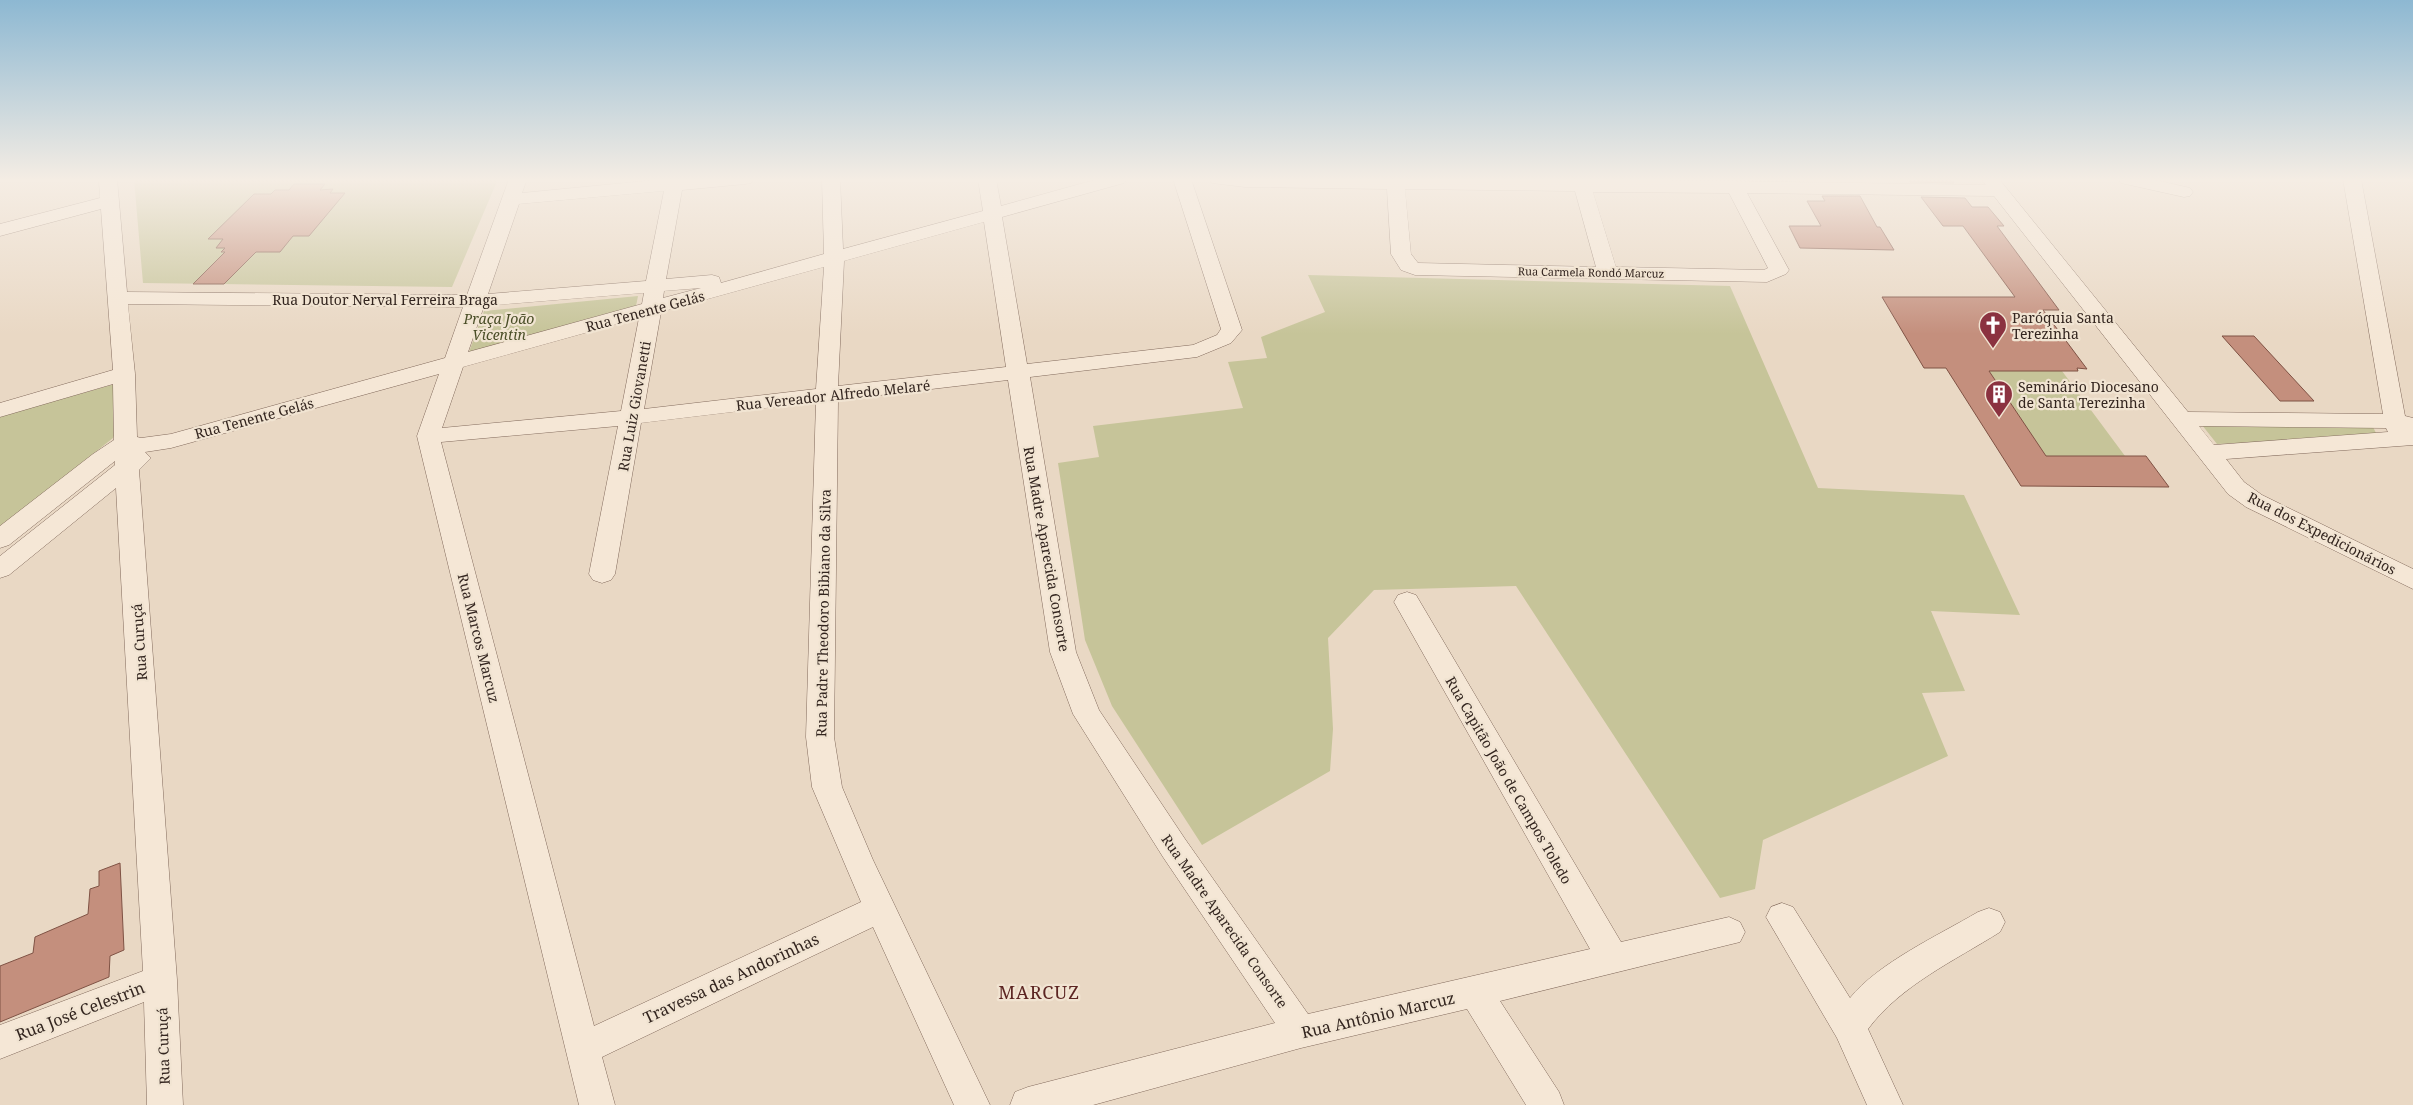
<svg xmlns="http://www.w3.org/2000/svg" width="2413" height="1105" font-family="'Noto Serif',serif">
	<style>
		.green { fill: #c6c499 }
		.building { fill: #c48f7d; stroke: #7f5244 }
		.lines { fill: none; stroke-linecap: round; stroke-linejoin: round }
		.minor-casing { stroke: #826a5c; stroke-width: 1 }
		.minor { fill: #f5e7d6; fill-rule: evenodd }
		.labels { text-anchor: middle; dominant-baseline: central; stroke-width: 4.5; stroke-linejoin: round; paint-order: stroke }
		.far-street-label { font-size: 11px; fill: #33251f; stroke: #f1e4d2 }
		.street-label { font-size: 14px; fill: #33251f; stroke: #f1e4d2 }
		.poi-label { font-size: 14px; fill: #33251f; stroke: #f1e4d2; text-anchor: start }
		.park-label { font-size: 14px; font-style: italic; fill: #4a4e27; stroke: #f1e4d2 }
		.near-street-label { font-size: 16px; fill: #33251f; stroke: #f1e4d2 }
		.near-neighbourhood-label { font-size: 18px; letter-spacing: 1px; fill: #5c2522; stroke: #f1e4d2 }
	</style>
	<rect width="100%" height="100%" fill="#e9d8c4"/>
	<!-- green -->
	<path class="green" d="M134 179H498L452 287 143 283Z
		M1594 179H1788L1790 182Z
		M1308 275 1730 286 1818 488 1964 495 2020 615 1931 611 1965 691 1922 693 1948 756 1763 840 1755 889 1720 898 1516 586 1374 590 1328 638 1333 729 1330 771 1202 845 1112 706 1085 640 1058 463 1099 457 1093 426 1243 408 1228 362 1267 358 1261 337 1325 312Z
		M638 296 636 306 469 352 484 311Z
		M1989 371H2062L2125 456H2046Z
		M115 384 119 424 113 438 0 528V416Z
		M2202 425H2372L2378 437 2217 444Z"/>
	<!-- building -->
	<path class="building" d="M1908 179H1952L1954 183 1910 182Z
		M294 184H325L320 190 333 189 330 193H345L309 236H293L280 252H256L224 284H193L225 252H221L225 248H216L223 239H208L254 194H271L275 190H289Z
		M1822 196H1860L1877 227H1880L1894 250 1800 248 1789 226H1821L1807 201H1825Z
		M1921 197 1965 198 1972 207H1988L2004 226H1997L2059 310H2043L2087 369 2077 368 2078 371H1989L2046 456H2146L2169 487 2021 486 1946 368H1924L1882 297H2015L1963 226H1943Z
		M2222 336H2254L2314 401H2280Z
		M120 863 124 950 110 956 109 977 0 1022V966L33 953 35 937 88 914 90 889 99 886V871Z"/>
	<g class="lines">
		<!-- minor casing -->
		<g class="minor-casing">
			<path id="minor" d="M99 179H117L127 292 467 295 509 179H527L522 193 666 179H754L751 183 745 184 682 190 666 279 712 275 719 277 721 283 824 254 822 179H840L843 249 983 211 978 179H996L1001 206 1098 179H1127L1124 183 1002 217 1027 364 1193 345 1217 335 1221 329 1173 179H1191L1242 330 1231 343 1197 357 1030 377 1076 652 1099 710 1185 839 1308 1014 1590 949 1394 602 1398 595 1407 592 1416 595 1621 942 1729 917 1740 922 1745 932 1740 942 1500 1001 1559 1092 1564 1105H1526L1467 1009 1301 1048 1093 1105H1010L1015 1092 1028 1087 1275 1023 1163 857 1073 714 1050 652 1008 380 838 400 834 737 842 787 873 860 990 1105H954L873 927 602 1057 615 1105H579L417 436 439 374 171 448 145 452 151 458 139 470 177 980 183 1105H147L144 1002 0 1059V1025L143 971 116 488 9 575 0 578V556L115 465V461L9 545 0 548V526L93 454 114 440 113 384 0 417V403L113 370 101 209 0 236V224L100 198ZM664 191 646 281 488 294 519 204ZM984 222 1006 367 838 386 844 261ZM824 267 816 389 644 409 661 312ZM701 288 663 298 664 291ZM644 293 642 304 468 352 484 306ZM128 304 463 307 445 358 171 434 141 438 137 437 135 374ZM639 318 621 411 442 428 463 367ZM816 402 806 737 812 787 861 902 594 1026 441 442 618 426 589 574 593 580 602 583 611 580 615 574 641 423Z
				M1209 179H1589L1986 185 1981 179H1999L2188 412 2383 414 2343 179H2361L2405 416 2413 418V445L2226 459 2244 482 2262 495 2413 569V589L2246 507 2228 494 1994 196 1747 193 1789 270 1786 274 1767 282 1415 275 1401 270 1391 254 1387 189 1245 187 1212 183ZM1405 189 1575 191 1596 267 1418 263 1411 254ZM1593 192 1729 193 1768 268 1764 270 1616 267ZM2199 426 2386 428 2388 432 2214 445Z
				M2118 179H2151L2190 188 2193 192 2190 196 2184 197 2121 183Z
				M1782 903 1793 907 1850 998C1878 963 1939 935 1978 912L1989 908 2000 912 2005 922 2000 932C1954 961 1901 985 1868 1029L1903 1105H1867L1837 1038 1766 917 1771 907Z"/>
		</g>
		<!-- minor -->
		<use href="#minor" class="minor"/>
	</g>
	<!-- sky -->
	<linearGradient id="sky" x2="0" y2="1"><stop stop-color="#8db8d2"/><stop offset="0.54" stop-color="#f5ede4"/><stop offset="1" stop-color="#f5ede4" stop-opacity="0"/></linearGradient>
	<rect width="2413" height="334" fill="url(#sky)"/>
	<!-- icons -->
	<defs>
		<g id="church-pin" transform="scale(1.4375)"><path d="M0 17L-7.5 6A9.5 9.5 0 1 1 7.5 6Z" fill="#8b3240" stroke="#f1e4d2"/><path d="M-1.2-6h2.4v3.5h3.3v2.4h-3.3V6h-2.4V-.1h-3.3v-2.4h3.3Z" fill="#fff"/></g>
		<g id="building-pin" transform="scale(1.4375)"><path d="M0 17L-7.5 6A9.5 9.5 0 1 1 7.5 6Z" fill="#8b3240" stroke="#f1e4d2"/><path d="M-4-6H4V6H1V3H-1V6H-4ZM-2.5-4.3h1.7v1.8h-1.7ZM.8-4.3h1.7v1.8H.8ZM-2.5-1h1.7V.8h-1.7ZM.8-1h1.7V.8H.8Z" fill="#fff"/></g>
	</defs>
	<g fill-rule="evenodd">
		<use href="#church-pin" x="1993" y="325"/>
		<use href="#building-pin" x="1999" y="394"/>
	</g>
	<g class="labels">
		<!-- far-street labels -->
		<g class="far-street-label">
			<text transform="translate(1591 272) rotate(1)">Rua Carmela Rondó Marcuz</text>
		</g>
		<!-- street labels -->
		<g class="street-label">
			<text x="385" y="299">Rua Doutor Nerval Ferreira Braga</text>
			<text transform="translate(645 311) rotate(-15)">Rua Tenente Gelás</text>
			<text transform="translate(833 395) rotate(-6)">Rua Vereador Alfredo Melaré</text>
			<text transform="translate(634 406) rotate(-80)">Rua Luiz Giovanetti</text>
			<text transform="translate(254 418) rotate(-15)">Rua Tenente Gelás</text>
			<text transform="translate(2322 533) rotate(27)">Rua dos Expedicionários</text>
			<text transform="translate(1047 549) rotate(80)">Rua Madre Aparecida Consorte</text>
			<text transform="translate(823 613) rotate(-89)">Rua Padre Theodoro Bibiano da Silva</text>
			<text transform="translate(479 638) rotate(76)">Rua Marcos Marcuz</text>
			<text transform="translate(139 642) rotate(-94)">Rua Curuçá</text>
			<text transform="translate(1509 780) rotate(60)">Rua Capitão João de Campos Toledo</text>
			<text transform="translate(1225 921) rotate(55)">Rua Madre Aparecida Consorte</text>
			<text transform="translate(163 1046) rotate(-92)">Rua Curuçá</text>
		</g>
		<!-- poi labels -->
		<g class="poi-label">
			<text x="2012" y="317">Paróquia Santa<tspan x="2012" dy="16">Terezinha</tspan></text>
			<text x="2018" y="386">Seminário Diocesano<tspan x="2018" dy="16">de Santa Terezinha</tspan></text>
		</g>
		<!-- park labels -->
		<g class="park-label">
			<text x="499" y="318">Praça João<tspan x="499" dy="16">Vicentin</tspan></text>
		</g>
		<!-- near-street labels -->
		<g class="near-street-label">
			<text transform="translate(731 978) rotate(-25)">Travessa das Andorinhas</text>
			<text transform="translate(80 1011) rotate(-21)">Rua José Celestrin</text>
			<text transform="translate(1378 1015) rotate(-13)">Rua Antônio Marcuz</text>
		</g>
		<!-- near-neighbourhood labels -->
		<g class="near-neighbourhood-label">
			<text x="1039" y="992">MARCUZ</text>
		</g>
	</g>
</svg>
